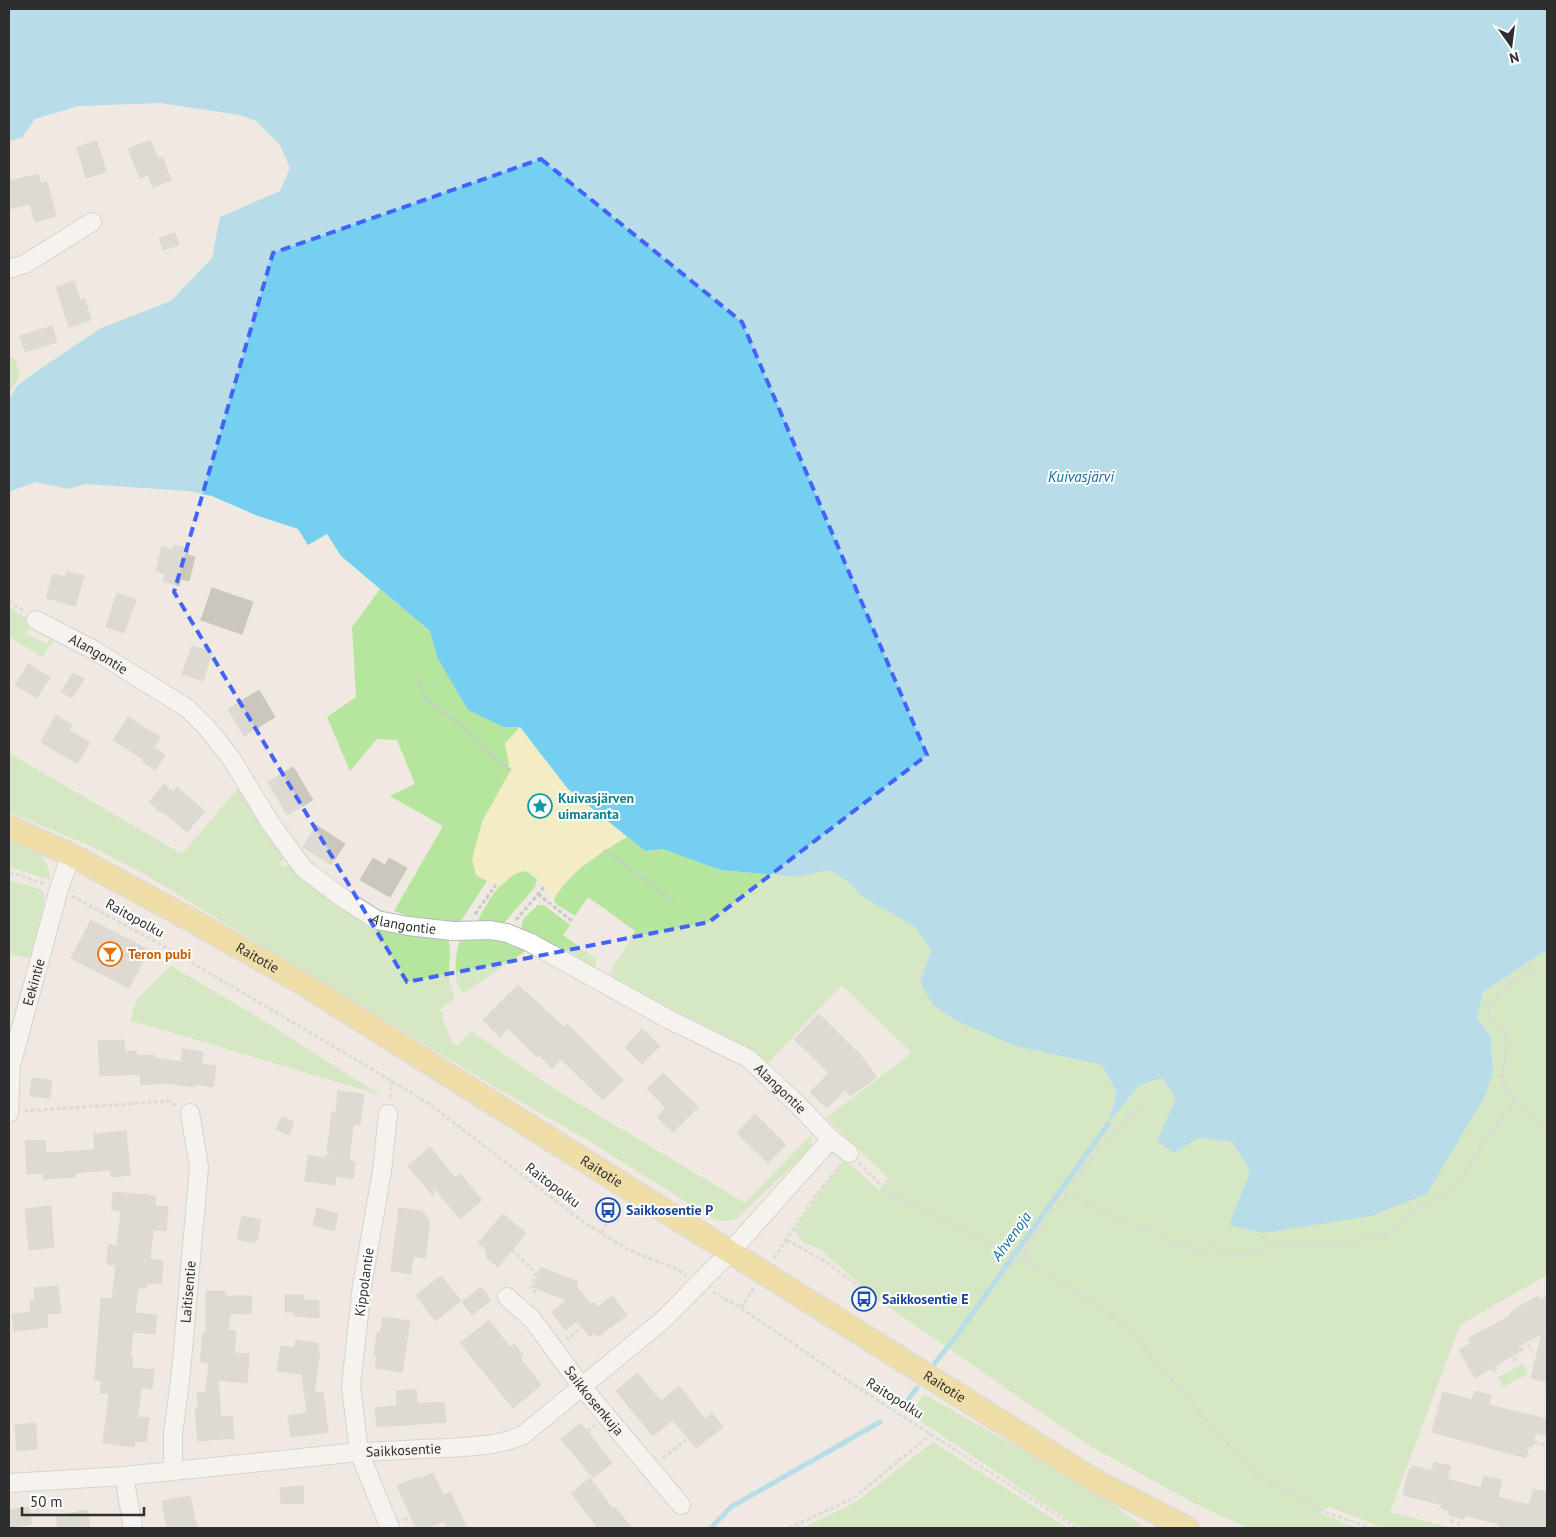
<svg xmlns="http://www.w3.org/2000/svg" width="1556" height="1537" font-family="'PT Sans',sans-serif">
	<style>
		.green { fill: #b6e59e }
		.sand { fill: #f3ecc5 }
		.water { fill: #75cff0 }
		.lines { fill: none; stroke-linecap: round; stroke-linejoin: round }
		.stream { stroke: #75cff0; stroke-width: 5 }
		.building { fill: #cbc7bf; stroke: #cbc5ba }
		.minor-casing { stroke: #b4b7c1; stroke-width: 20 }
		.major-casing { stroke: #c9c9c9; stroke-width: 25 }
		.path { stroke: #c9c9c9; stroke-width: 3; stroke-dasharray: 4 2.5; stroke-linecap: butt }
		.minor { stroke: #fff; stroke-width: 18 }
		.major { stroke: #f2d163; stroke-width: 22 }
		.marked { fill: none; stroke: #4264fb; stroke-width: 4; stroke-dasharray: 10 6; stroke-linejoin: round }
		.labels { text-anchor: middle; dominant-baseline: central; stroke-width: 4; stroke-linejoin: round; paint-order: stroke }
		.street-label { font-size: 14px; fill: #2e2e2e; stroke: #fff }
		.culture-label { font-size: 14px; font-weight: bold; fill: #0d838f; stroke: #fff; text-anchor: start }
		.food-label { font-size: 14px; font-weight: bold; fill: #c56008; stroke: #fff; text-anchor: start }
		.transit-label { font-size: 14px; font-weight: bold; fill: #164399; stroke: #fff; text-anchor: start }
		.water-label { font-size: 15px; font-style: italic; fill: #0d6fa3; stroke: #fff }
	</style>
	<rect width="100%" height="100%" fill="#efe9e1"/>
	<!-- green -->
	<path class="green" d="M9 356 16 360 20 376 9 394Z
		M380 589 430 631 437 657 504 727H520L505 744 511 771 482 822 476 875 487 881 461 921 425 922 394 911 443 826 390 796 415 784 397 740 377 739 350 771 327 717 356 697 352 627Z
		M9 607 32 622 26 634 47 644 53 636 57 635 42 657 9 636Z
		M9 753 182 854 241 785 286 856 280 863 283 867 291 864 337 903 448 939 450 948 449 980 455 999 439 1010 444 1014 442 1017 452 1042 458 1046 471 1031 556 1090 745 1203 812 1134 811 1145 809 1150 735 1220 725 1221 715 1220 591 1142 495 1087 139 871 88 845 9 812Z
		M627 837 645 851 663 849 720 870 796 877 829 869 849 882 861 896 915 927 931 950 920 982 1015 1046 1102 1065 1117 1093 1109 1123 1139 1085 1162 1078 1176 1099 1174 1153 1198 1138 1232 1142 1250 1171 1229 1225 1427 1194 1485 1096 1493 1073 1491 1037 1477 1018 1483 992 1547 950V1275L1460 1325 1390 1512 1452 1528H1384L1329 1507 1319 1512 1343 1523 1359 1528H1248L1196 1504 1088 1445 877 1299 821 1250 800 1240 794 1229 844 1159 879 1190 888 1178 826 1118 912 1053 842 985 766 1065 746 1047 655 1001 651 1003 613 981 610 976 612 969 635 931 588 897 575 916 556 904 554 899C570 871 600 853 627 837Z
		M9 839C31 848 49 852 50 880L9 867Z
		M526 871 537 879 535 887 504 923 477 922C487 902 502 874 526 871Z
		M9 880 42 890 45 897 33 958 9 955Z
		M538 905H544L570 925 563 935 596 959V966L591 971 525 933 521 925 524 918Z
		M462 938C489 938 502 938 527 950L464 993C462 991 459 989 458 987 454 978 455 945 462 938Z
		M171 966 261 1019 380 1095 147 1025 130 1021 137 999Z
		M1523 1364 1528 1374 1503 1387 1498 1377Z
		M924 1394 1094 1491 1141 1525 1139 1528H1084L1068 1520 908 1413 916 1405Z
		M933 1442 1068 1528H803L856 1502Z"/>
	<!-- sand -->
	<path class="sand" d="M520 727 568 789 627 837C600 853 570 871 554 899L537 879 527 871 516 872 503 884 496 885 476 875 472 859 482 822 510 771 505 744Z"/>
	<!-- water -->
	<path class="water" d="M9 9H1547V950L1483 992 1477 1018 1491 1037 1493 1073 1485 1096 1427 1194 1371 1216 1263 1233 1229 1225 1250 1171 1232 1142 1198 1138 1174 1153 1157 1141 1176 1099 1162 1078 1139 1085 1108 1124 1117 1093 1102 1065 1015 1046 955 1020 933 1005 920 982 931 950 915 927 861 896 849 882 829 870 796 877 720 870 663 849 645 851 568 789 520 727H504L468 710 437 657 430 631 341 556 327 534 308 545 298 529 258 516 212 496 188 491 85 484 69 489 35 482 9 492V399L17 386 34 373 101 328 171 301 212 258 220 217 280 191 290 168 280 145 256 121 240 115 160 103 79 106 35 119 22 138 9 141Z"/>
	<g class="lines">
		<!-- stream -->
		<path class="stream" d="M935 1363 957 1335 1108 1124
			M904 1405 917 1388
			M711 1528 731 1507 880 1422"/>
	</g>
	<!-- building -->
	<path class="building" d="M150 140 158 159 162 157 171 180 153 188 148 175 140 178 128 149Z
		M97 141 106 172 86 178 77 147Z
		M38 174 41 184 47 182 56 216 35 222 30 204 9 209V181Z
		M175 233 179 245 163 250 159 238Z
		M74 281 80 300 85 299 91 320 69 327 56 287Z
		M52 326 57 342 25 352 20 336Z
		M174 545 189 549 187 555 195 557 189 581 181 579 179 586 163 581 165 574 156 571 162 547 173 550Z
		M67 571 84 576 75 606 46 598 53 574 65 577Z
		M212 588 253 602 242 634 201 620Z
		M117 593 136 600 124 633 106 627Z
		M192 646 212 652 203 681 182 674Z
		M28 664 50 677 37 698 15 685Z
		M73 673 84 679 72 698 61 692Z
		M259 690 275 717 244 736 228 709Z
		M56 715 72 725 69 730 90 743 77 764 41 742Z
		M128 717 160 737 154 747 165 755 155 770 142 761 143 759 113 740Z
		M293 767 313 800 287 815 268 782Z
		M164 784 173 792 177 787 205 811 187 832 162 811 160 812 149 802Z
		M316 825 345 844 331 865 303 847Z
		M373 858 385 865 389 858 407 868 390 897 360 880Z
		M91 920 149 950 129 988 71 958Z
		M518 985 564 1027 567 1024 623 1080 603 1100 561 1059 552 1068 539 1055 537 1057 508 1028 500 1037 483 1020Z
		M819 1014 856 1051 857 1050 877 1077 850 1096 845 1090 827 1108 810 1092 829 1073 794 1039Z
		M642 1029 660 1046 642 1064 625 1047Z
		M124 1040 125 1051H136L137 1056 154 1055 155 1058 181 1062 183 1049 203 1052 201 1064 216 1066 213 1087 195 1084V1087L166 1083 141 1085 140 1074 100 1076 98 1041Z
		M663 1073 698 1107 673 1132 657 1117 666 1108 647 1089Z
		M32 1078 52 1080 50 1098 30 1096Z
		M338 1091 364 1094 360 1125 353 1124 349 1161 355 1162 353 1179 336 1176 335 1185 305 1181 308 1155 326 1158V1155H335L327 1152 332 1112H336Z
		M755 1114 786 1145 768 1163 737 1133Z
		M282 1117 294 1122 289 1135 276 1129Z
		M126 1131 130 1175 111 1177 110 1170 74 1173 75 1177 44 1179 43 1173 27 1174 25 1141 45 1140 46 1153 95 1150 94 1134Z
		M430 1147 455 1178 460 1174 482 1200 460 1219 434 1188 433 1196 408 1166Z
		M113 1192 156 1196 155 1206 168 1207 166 1231 153 1229 150 1259 163 1261 161 1284 147 1283 146 1288H138L135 1313 157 1315 155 1334 133 1332 130 1357 133 1358 132 1368 154 1370 152 1389 141 1388 138 1417 149 1418 146 1442 135 1441 134 1447 103 1443 109 1394 100 1393 102 1381 95 1380 101 1298 112 1299 116 1265 107 1264 108 1245 117 1246 121 1211 112 1210Z
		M51 1206 54 1247 29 1250 25 1209Z
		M317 1208 338 1214 334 1231 313 1225Z
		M399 1208 422 1211 430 1221 425 1258 413 1256 411 1274 391 1271Z
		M503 1214 526 1233 498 1267 486 1257 487 1251 478 1243Z
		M242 1216 261 1220 256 1243 237 1239Z
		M541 1267 578 1282 576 1286 591 1305 594 1302 598 1307 612 1296 627 1315 598 1337 595 1333 590 1337 577 1321 565 1330 552 1312 567 1300 533 1287Z
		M441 1276 461 1301 435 1321 416 1295Z
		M58 1286 61 1313 47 1314 48 1327 14 1331 12 1314 31 1312 30 1302 35 1301 34 1288Z
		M481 1287 491 1300 472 1315 462 1302Z
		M206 1291H225V1296H252L251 1314 230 1313 228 1330 236 1331 234 1353 249 1354 247 1383 218 1380 221 1417 232 1416 234 1438 198 1441 195 1408H199L197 1393 206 1392 209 1363 200 1362 203 1333H206Z
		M285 1295H304V1300L319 1301V1318L294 1316 295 1312H285Z
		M1538 1296 1540 1300 1547 1296V1331L1517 1347 1524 1349 1475 1378 1459 1350 1470 1343 1468 1339 1511 1315 1510 1312Z
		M383 1317 410 1321 402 1372 375 1368 377 1356 374 1355 377 1333 380 1334Z
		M489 1320 510 1347 514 1344 523 1355 520 1358 541 1385 513 1408 460 1343Z
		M1542 1333 1547 1334V1382L1531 1378Z
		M296 1340 318 1343 317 1351H320L314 1393 323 1392 328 1432 291 1437 288 1416 307 1413 302 1374 277 1371 281 1346 294 1348Z
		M637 1373 661 1401 679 1386 705 1419 712 1413 723 1427 696 1448 673 1420 653 1436 616 1391Z
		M416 1389 417 1404 444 1402 446 1422 377 1427 375 1408 397 1406 396 1391Z
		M1475 1391 1491 1395 1489 1405 1547 1419V1436L1536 1433 1532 1447 1529 1446 1526 1458 1432 1432 1443 1392 1472 1400Z
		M36 1423 37 1449 17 1451 15 1425Z
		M581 1423 612 1463 593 1478 561 1439Z
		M1434 1462 1451 1466 1447 1479 1481 1488 1484 1476 1502 1480 1498 1497 1529 1505 1534 1489 1547 1492V1528H1498L1499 1524 1465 1515 1464 1519 1448 1514 1449 1511 1441 1508 1442 1505 1403 1495 1409 1469H1412L1413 1466 1432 1471Z
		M433 1473 443 1495 450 1492 467 1528H447L444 1521 428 1528H416L397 1486 419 1477 420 1479Z
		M590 1478 613 1509 615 1507 632 1528H598L571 1493Z
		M303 1486 304 1503 281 1504 280 1488Z
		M190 1496 197 1528H167L162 1501Z
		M29 1507 32 1524 9 1528V1510Z
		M87 1510 90 1528H58L56 1516Z"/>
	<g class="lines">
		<!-- minor casing -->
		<g class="minor-casing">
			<g id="minor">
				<path d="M9 269 25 264 92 222"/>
				<path id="s1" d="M36 620 92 649 187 708 208 729 231 758 271 824 304 869 344 899 377 920 408 926 453 931 490 930 507 933 529 942 670 1020 748 1058 797 1104 831 1139 849 1153"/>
				<path id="s2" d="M9 1113 11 1065 59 889 71 855"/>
				<path d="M388 1114 382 1171 362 1286 351 1386 359 1452 390 1528"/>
				<path id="s3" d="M507 1297 532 1319 582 1387 681 1505"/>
				<path id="s4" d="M173 1470V1434L181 1372 199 1167 190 1113"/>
				<path d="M124 1476 133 1528"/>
				<path id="s5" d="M9 1483 124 1476 359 1452C388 1451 418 1449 447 1448 473 1446 499 1446 523 1435L663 1320 730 1252 831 1139"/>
			</g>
		</g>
		<!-- major casing -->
		<g class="major-casing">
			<g id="major">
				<path id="s6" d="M9 827 71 855 193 921 297 980 1097 1482 1187 1528"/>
			</g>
		</g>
		<!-- path -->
		<path class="path" d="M9 601 23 611
			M418 678 424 697 465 729 492 756 511 771
			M604 850 673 901
			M9 873 20 875 44 884
			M538 894 572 921
			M72 896 172 951 392 1081 432 1106 585 1223 629 1250 677 1269 686 1276
			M475 914 496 885
			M516 920 544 887
			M1547 965 1512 980 1487 1008 1490 1016 1504 1030 1509 1042C1507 1053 1501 1070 1503 1081 1506 1095 1536 1120 1547 1131
			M390 1098 392 1081
			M24 1111 170 1101 176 1106
			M859 1163 889 1193 934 1216 993 1243 1070 1287 1107 1312 1136 1337 1203 1417 1255 1474 1330 1514 1372 1528
			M1066 1193 1079 1198 1117 1219 1160 1233 1173 1243 1199 1251 1209 1247H1217L1223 1252 1233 1256 1242 1255 1254 1249 1294 1245 1333 1247 1356 1243 1367 1238 1385 1234 1399 1227 1409 1215 1429 1200 1446 1194 1471 1164 1485 1140 1516 1100
			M601 1233 613 1213
			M787 1240 826 1262 864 1290V1299
			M512 1250 536 1273 531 1287 538 1295
			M774 1258 816 1195 840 1165
			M1026 1261V1248L1107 1137 1138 1109 1141 1100
			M713 1292 741 1308 851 1383 1077 1528
			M741 1308 754 1288
			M566 1337 568 1339 582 1327
			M1528 1344 1532 1351
			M1514 1357 1516 1361
			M1493 1368 1495 1372
			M1546 1393 1547 1387
			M1466 1423 1483 1428
			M588 1431 595 1425
			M1534 1442 1547 1445
			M663 1458 686 1440
			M1427 1492 1435 1495
			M35 1496 39 1517
			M404 1520 411 1517
			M1451 1523 1453 1516
			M1458 1525 1460 1518
			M789 1528 854 1498 931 1434"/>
		<!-- minor -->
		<use href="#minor" class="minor"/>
		<!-- major -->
		<use href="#major" class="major"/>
	</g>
	<!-- marked area -->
	<path d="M0 0H1556V1537H0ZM541 159 742 322 927 755 709 922 407 982 174 592 273 253Z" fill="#efe9e1" fill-opacity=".55" fill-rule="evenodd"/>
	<path class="marked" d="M541 159 742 322 927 755 709 922 407 982 174 592 273 253Z"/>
	<!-- icons -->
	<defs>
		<g id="sight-ring" transform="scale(1.25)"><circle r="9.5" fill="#fff" stroke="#0f9aa8" stroke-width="1.5"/><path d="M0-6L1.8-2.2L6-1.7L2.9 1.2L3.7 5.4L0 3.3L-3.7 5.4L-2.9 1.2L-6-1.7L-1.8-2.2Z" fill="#0f9aa8"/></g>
		<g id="bar-ring" transform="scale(1.25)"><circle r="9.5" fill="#fff" stroke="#e8710a" stroke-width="1.5"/><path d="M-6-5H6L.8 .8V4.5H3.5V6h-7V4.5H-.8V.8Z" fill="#e8710a"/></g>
		<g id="bus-ring" transform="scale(1.25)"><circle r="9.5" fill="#fff" stroke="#1a4fb4" stroke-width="1.5"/><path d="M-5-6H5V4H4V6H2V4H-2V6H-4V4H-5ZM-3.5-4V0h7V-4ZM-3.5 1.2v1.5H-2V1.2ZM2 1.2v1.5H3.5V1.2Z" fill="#1a4fb4"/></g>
	</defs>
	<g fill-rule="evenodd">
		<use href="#sight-ring" x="540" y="806"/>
		<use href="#bar-ring" x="110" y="954"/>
		<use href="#bus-ring" x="608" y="1210"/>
		<use href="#bus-ring" x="864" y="1299"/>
	</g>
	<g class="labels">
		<!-- street labels -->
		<g class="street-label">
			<text stroke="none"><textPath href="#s1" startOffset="71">Alangontie</textPath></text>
			<text transform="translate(135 918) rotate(29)">Raitopolku</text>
			<text stroke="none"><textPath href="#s1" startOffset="491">Alangontie</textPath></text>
			<text stroke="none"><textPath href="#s6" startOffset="281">Raitotie</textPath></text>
			<text stroke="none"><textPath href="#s2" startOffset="134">Eekintie</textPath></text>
			<text stroke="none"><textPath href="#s1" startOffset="911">Alangontie</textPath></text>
			<text stroke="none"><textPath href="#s6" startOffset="686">Raitotie</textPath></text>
			<text transform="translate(553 1185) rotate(37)">Raitopolku</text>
			<text transform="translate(364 1282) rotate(-82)">Kippolantie</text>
			<text stroke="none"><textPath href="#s4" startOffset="179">Laitisentie</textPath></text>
			<text stroke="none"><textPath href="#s6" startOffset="1091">Raitotie</textPath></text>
			<text transform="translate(895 1398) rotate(32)">Raitopolku</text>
			<text stroke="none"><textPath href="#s3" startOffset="136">Saikkosenkuja</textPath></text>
			<text stroke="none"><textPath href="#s5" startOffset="396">Saikkosentie</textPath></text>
		</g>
		<!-- culture labels -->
		<g class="culture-label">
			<text x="558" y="798">Kuivasjärven<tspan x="558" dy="16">uimaranta</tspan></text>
		</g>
		<!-- food labels -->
		<g class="food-label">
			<text x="128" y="954">Teron pubi</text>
		</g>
		<!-- transit labels -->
		<g class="transit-label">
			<text x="626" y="1210">Saikkosentie P</text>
			<text x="882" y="1299">Saikkosentie E</text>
		</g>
		<!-- water labels -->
		<g class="water-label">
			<text x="1081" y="476">Kuivasjärvi</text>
			<text transform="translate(1011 1236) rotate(-54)">Ahvenoja</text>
		</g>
	</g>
	<!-- border -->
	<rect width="1556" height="1537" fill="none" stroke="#2e2e2e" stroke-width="20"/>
	<!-- north arrow -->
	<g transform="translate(1511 45) rotate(166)" stroke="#ffffff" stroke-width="4" paint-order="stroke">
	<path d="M0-4L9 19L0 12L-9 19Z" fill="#2e2e2e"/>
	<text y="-8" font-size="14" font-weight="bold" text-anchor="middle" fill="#2e2e2e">N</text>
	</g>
	<!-- scale -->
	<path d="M22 1507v8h122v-8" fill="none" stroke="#2e2e2e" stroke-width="2.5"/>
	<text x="30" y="1507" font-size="15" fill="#2e2e2e" stroke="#ffffff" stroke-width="4" paint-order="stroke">50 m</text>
</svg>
